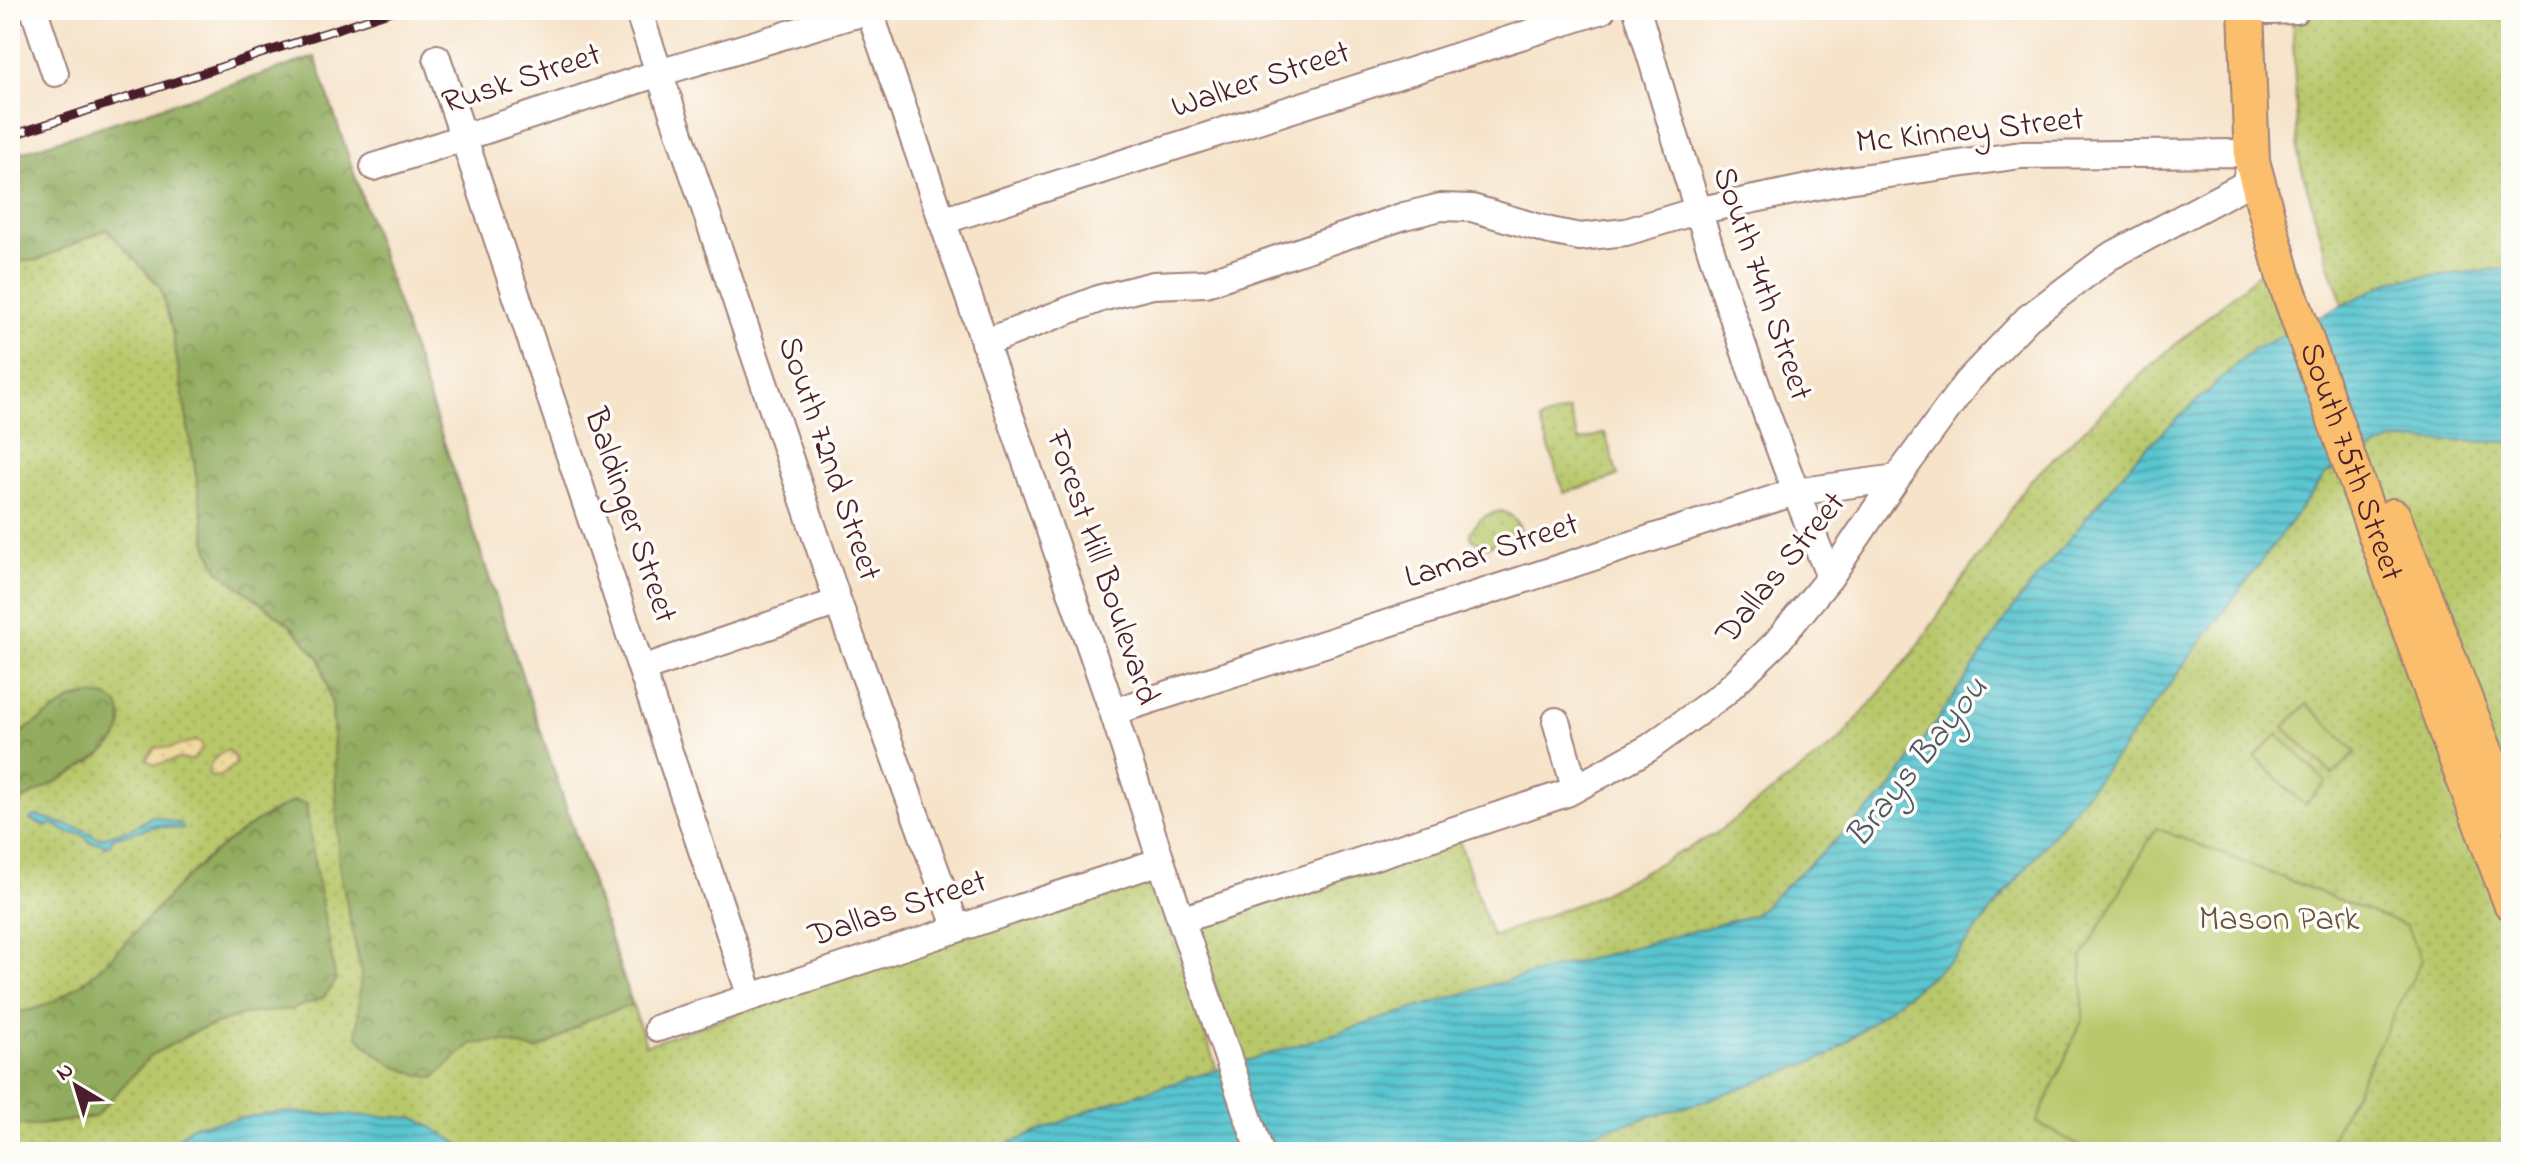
<svg xmlns="http://www.w3.org/2000/svg" width="2521" height="1162" font-family="'Indie Flower',sans-serif">
	<style>
		.grass { fill: url(#grass-dots); stroke: #81744b; stroke-width: 2 }
		.forest { fill: url(#forest-crowns); stroke: #6e6645; stroke-width: 2 }
		.sand { fill: url(#sand-dots); stroke: #9c7c64; stroke-width: 2 }
		.garden { fill: #b8c86b; stroke: #81744b; stroke-width: 2 }
		.water { fill: url(#water-rules); stroke: #51727e; stroke-width: 2 }
		.lines { fill: none; stroke-linecap: round; stroke-linejoin: round }
		.minor-casing { stroke: #a0817a; stroke-width: 30 }
		.major-casing { stroke: #a0817a; stroke-width: 38 }
		.minor { stroke: #fff; stroke-width: 26 }
		.major { stroke: #fabe6d; stroke-width: 34 }
		.rail-casing { stroke: #4a1f2b; stroke-width: 9 }
		.rail { stroke: #fdfcf7; stroke-width: 6; stroke-dasharray: 18; stroke-linecap: butt }
		.labels { text-anchor: middle; dominant-baseline: central; stroke-width: 7; stroke-linejoin: round; paint-order: stroke }
		.street-label { font-size: 34px; fill: #4a1f2b; stroke: #fdfcf7 }
		.park-label { font-size: 34px; fill: #6b523e; stroke: #fdfcf7 }
		.water-label { font-size: 36px; font-style: italic; fill: #4f5965; stroke: #fdfcf7 }
	</style>
	<defs>
		<pattern id="grass-dots" width="8" height="8" patternUnits="userSpaceOnUse" patternTransform="scale(2)"><rect width="8" height="8" fill="#b8c86b"/><path d="M2 2h.1M6 6h.1" fill="none" stroke="#a0ab5d" stroke-width="1.8" stroke-linecap="round"/></pattern>
		<pattern id="forest-crowns" width="20" height="18" patternUnits="userSpaceOnUse" patternTransform="scale(2)"><rect width="20" height="18" fill="#92ac5f"/><path d="M2 6a3 3 0 1 1 6 0M12 15a3 3 0 1 1 6 0" fill="none" stroke="#798b4f"/></pattern>
		<pattern id="sand-dots" width="8" height="8" patternUnits="userSpaceOnUse" patternTransform="scale(2)"><rect width="8" height="8" fill="#eeda9e"/><path d="M2 2h.1M6 6h.1" fill="none" stroke="#cebb88" stroke-width="1.8" stroke-linecap="round"/></pattern>
		<pattern id="water-rules" width="6" height="5" patternUnits="userSpaceOnUse" patternTransform="scale(2)"><rect width="6" height="5" fill="#58c5d0"/><path d="M0 2.5h6" fill="none" stroke="#4b9fa9"/></pattern>
	</defs>
	<rect width="100%" height="100%" fill="#fdfcf7"/>
	<filter id="ink" filterUnits="userSpaceOnUse"><feTurbulence type="fractalNoise" baseFrequency=".0125" numOctaves="2"/><feDisplacementMap in="SourceGraphic" scale="16" xChannelSelector="R" yChannelSelector="G"/><feConvolveMatrix kernelMatrix="1 2 1 2 8 2 1 2 1" color-interpolation-filters="sRGB"/></filter>
	<filter id="wash" filterUnits="userSpaceOnUse"><feTurbulence type="fractalNoise" baseFrequency=".006" numOctaves="4" result="noise"/><feDisplacementMap in="SourceGraphic" scale="32" xChannelSelector="R" yChannelSelector="G"/><feGaussianBlur stdDeviation="1.8" result="paint"/><feColorMatrix in="noise" values="0 0 0 0 0 0 0 0 0 0 0 0 0 0 0 0 0 1.4 0 .05"/><feComposite in="paint" operator="in"/></filter>
	<g filter="url(#wash)">
		<rect width="100%" height="100%" fill="#f6e3c9"/>
		<!-- grass -->
		<path class="grass" d="M2292 10H2511V1152H1273L1197 933 1205 922 1458 837 1492 937 1593 898 1715 834 1838 742 1913 653 2028 483 2149 367 2264 269 2327 473 2392 440 2329 265 2298 155Z
			M315 57 646 1045 1130 879C1144 876 1149 877 1157 889L1244 1152H10V156Z
			M1569 410 1579 441 1605 433 1618 476 1564 493 1540 420Z
			M1502 511C1515 516 1521 523 1521 537L1515 540 1506 538 1487 547 1472 540 1470 533C1477 519 1487 514 1502 511Z"/>
		<!-- forest -->
		<path class="forest" d="M315 57 632 1005 587 1020 553 1042 536 1050 500 1041 471 1044 434 1078C398 1071 383 1062 357 1036L361 973 339 866 332 705 320 659 291 626 219 571 208 548 172 330 160 287 107 229 38 260 10 263V156Z
			M91 695 107 697 118 704C123 716 124 729 116 740 102 761 34 793 10 807V740L72 699Z
			M294 801 306 804 314 862 336 981 323 998 293 1009 246 1014 198 1030 150 1056 95 1117 33 1126 10 1124V1013C18 1012 27 1011 34 1009 96 991 148 912 194 870 225 841 256 819 294 801Z"/>
		<!-- sand -->
		<path class="sand" d="M195 741 201 743 202 748 193 760 178 759 155 765 146 759 156 747 169 748Z
			M228 750 235 758 236 764 220 776 211 777 208 773C210 761 217 755 228 750Z"/>
		<!-- garden -->
		<path class="garden" d="M2307 704 2356 752 2333 775 2284 727Z
			M2278 734 2326 782 2304 805 2255 757Z
			M2156 828 2406 926 2422 960 2324 1152H2090L2037 1122 2083 1018 2082 958Z"/>
		<!-- water -->
		<path class="water" d="M2511 268V442L2393 440 2327 473 2117 755 1954 958 1828 1056 1702 1102 1526 1152H989L1100 1106 1491 985 1754 915 1889 791 2018 601 2137 456 2251 351 2393 280Z
			M39 816C54 821 68 826 82 829 89 831 93 836 99 839L133 828 152 816 181 824 183 829 156 826 113 838 110 844 104 848V844L90 842 82 834 68 833 53 824 47 826 30 820 32 817Z
			M281 1112 416 1118 473 1152H163L192 1126Z"/>
	</g>
	<g filter="url(#ink)">
		<g class="lines">
			<!-- minor casing -->
			<g class="minor-casing">
				<path id="minor" d="M34 10 55 73
					M638 10 838 602 957 929
					M869 10 1113 712 1161 861 1260 1152
					M1637 10C1694 202 1753 393 1830 577
					M2268 11 2296 10
					M437 58 751 997
					M374 167 659 73 849 16 878 10
					M942 221 1602 10
					M984 343 1101 298 1153 285 1206 283 1404 216 1441 207 1472 208 1550 231 1580 237 1626 232 1696 211 1847 180 2021 155 2241 153 2252 161 2244 185 2109 257 2028 318 1967 382 1897 478 1830 577 1776 643 1723 694 1649 748 1567 793 1181 920
					M642 669 838 602
					M1113 712 1795 492 1897 478
					M1556 721 1575 788
					M658 1028 1161 861"/>
			</g>
			<!-- major casing -->
			<g class="major-casing">
				<g id="major">
					<path id="s1" d="M2246 10 2252 161 2285 281 2448 737 2511 903"/>
					<path d="M2393 516 2511 817"/>
				</g>
			</g>
			<!-- minor -->
			<use href="#minor" class="minor"/>
			<!-- major -->
			<use href="#major" class="major"/>
			<!-- rail casing -->
			<g class="rail-casing">
				<path id="rail" d="M10 136 395 10"/>
			</g>
			<!-- rail -->
			<use href="#rail" class="rail"/>
		</g>
	</g>
	<g class="labels">
		<!-- street labels -->
		<g class="street-label">
			<text transform="translate(522 80) rotate(-18)">Rusk Street</text>
			<text transform="translate(1261 81) rotate(-18)">Walker Street</text>
			<text transform="translate(1970 132) rotate(-6)">Mc Kinney Street</text>
			<text transform="translate(1761 284) rotate(71)">South 74th Street</text>
			<text transform="translate(828 459) rotate(71)">South 72nd Street</text>
			<text stroke="none"><textPath href="#s1" startOffset="468">South 75th Street</textPath></text>
			<text transform="translate(629 516) rotate(71)">Baldinger Street</text>
			<text transform="translate(1492 552) rotate(-18)">Lamar Street</text>
			<text transform="translate(1101 568) rotate(71)">Forest Hill Boulevard</text>
			<text transform="translate(1782 569) rotate(-51)">Dallas Street</text>
			<text transform="translate(898 910) rotate(-18)">Dallas Street</text>
		</g>
		<!-- park labels -->
		<g class="park-label">
			<text x="2279" y="921">Mason Park</text>
		</g>
		<!-- water labels -->
		<g class="water-label">
			<text transform="translate(1918 763) rotate(-52)">Brays Bayou</text>
		</g>
	</g>
	<!-- margin -->
	<rect width="2521" height="1162" fill="none" stroke="#fdfcf7" stroke-width="40"/>
	<!-- north arrow -->
	<g transform="translate(76 1086) rotate(322)" stroke="#fdfcf7" stroke-width="6" paint-order="stroke">
	<path d="M0-6L14 30L0 20L-14 30Z" fill="#4a1f2b"/>
	<text y="-12" font-size="22" font-weight="bold" text-anchor="middle" fill="#4a1f2b">N</text>
	</g>
</svg>
